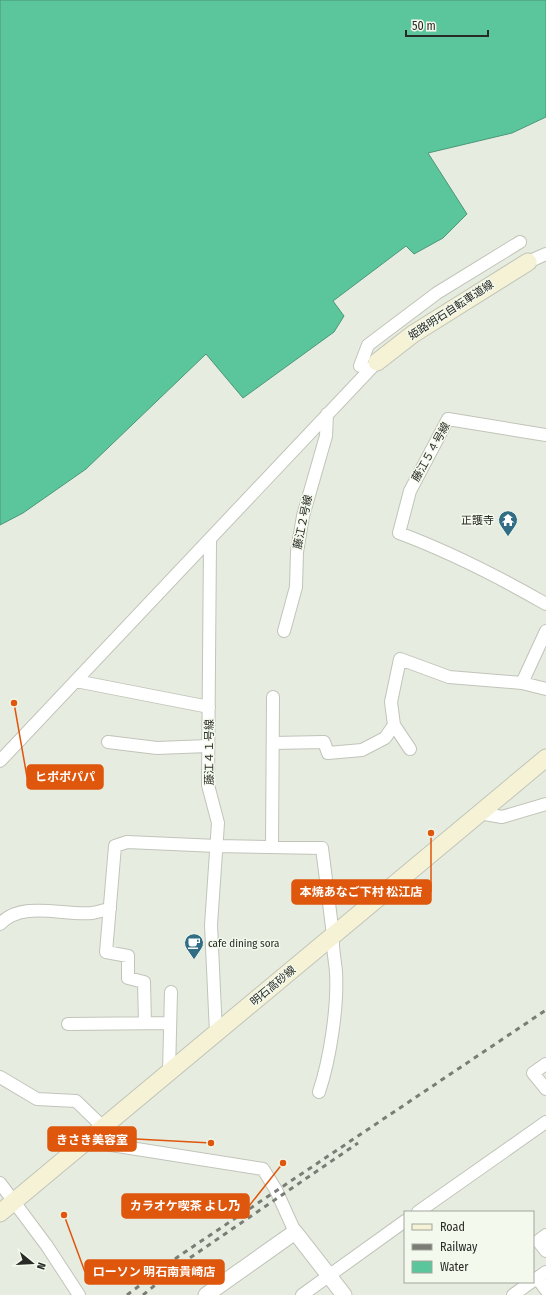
<svg xmlns="http://www.w3.org/2000/svg" width="546" height="1295" font-family="'Fira Sans Condensed','Noto Sans JP',sans-serif">
	<style>
		.water { fill: #5bc59c; stroke: #4c9678 }
		.lines { fill: none; stroke-linecap: round; stroke-linejoin: round }
		.minor-casing { stroke: #c0c4b9; stroke-width: 14 }
		.tertiary-casing { stroke: #c0c4b9; stroke-width: 17 }
		.secondary-casing { stroke: #c0c4b9; stroke-width: 19 }
		.minor { stroke: #fff; stroke-width: 12 }
		.tertiary { stroke: #fff; stroke-width: 15 }
		.secondary { stroke: #f5f2d5; stroke-width: 17 }
		.rail { stroke: #7a7d75; stroke-width: 3; stroke-dasharray: 5 5; stroke-linecap: butt }
		.labels { text-anchor: middle; dominant-baseline: central; stroke-width: 3; stroke-linejoin: round; paint-order: stroke }
		.street-label { font-size: 11px; fill: #282a25; stroke: #f4f9ed }
		.poi-label { font-size: 11px; fill: #282a25; stroke: #f4f9ed; text-anchor: end }
		.leader { fill: none; stroke: #de570d; stroke-width: 1.5 }
		.callout-dot { fill: #de570d; stroke: #f4f9ed; stroke-width: 1.5 }
		.callout { fill: #de570d; stroke: #de570d; stroke-width: 1.5 }
		.callout-label { font-size: 12px; text-anchor: middle; font-weight: bold; fill: #fff }
	</style>
	<rect width="100%" height="100%" fill="#e7ece0"/>
	<!-- water -->
	<path class="water" d="M0 0H546V117L512 133 428 153 467 214 443 238 414 254 406 246 333 301 344 316 334 332 243 398 206 354 86 469 23 513 0 525Z"/>
	<g class="lines">
		<!-- minor casing -->
		<g class="minor-casing">
			<path id="minor" d="M528 262 546 254
				M360 366 368 345 437 293 520 242
				M546 435 448 419 410 491 399 533C450 552 499 577 546 604
				M210 541 208 785 218 823 211 925 216 1033
				M284 631 296 587 297 552 303 516 326 436 327 414
				M76 681 209 707
				M522 683 546 631
				M108 742 157 748 208 746
				M273 743 324 742 328 753 362 750 385 738 394 725
				M410 749 394 725 391 702 400 659 449 677 522 683 546 689
				M0 761 377 362
				M479 813 502 817 546 804
				M272 847 273 697
				M0 924C23 900 63 916 92 913 98 912 104 910 110 909
				M145 1023 144 982 128 978V956L106 952 115 846 127 842 217 846 322 848 333 935C332 948 335 959 336 972 338 1007 330 1059 319 1092
				M68 1024 170 1023
				M546 1064 533 1073 546 1089
				M169 1072 171 992
				M0 1077 37 1099 76 1101 103 1127
				M86 1141 263 1169 276 1190 295 1232
				M0 1183 47 1246 79 1295
				M418 1212 546 1122
				M546 1235 538 1241 546 1251
				M537 1278 546 1290
				M533 1281 546 1272
				M302 1295 405 1221
				M513 1295 531 1282"/>
		</g>
		<!-- tertiary casing -->
		<g class="tertiary-casing">
			<path id="tertiary" d="M206 1295 295 1232 344 1295"/>
		</g>
		<!-- secondary casing -->
		<g class="secondary-casing">
			<path id="secondary" d="M377 362 413 334 528 262
				M0 1213 546 758"/>
		</g>
		<!-- minor -->
		<use href="#minor" class="minor"/>
		<!-- tertiary -->
		<use href="#tertiary" class="tertiary"/>
		<!-- secondary -->
		<use href="#secondary" class="secondary"/>
		<!-- rail -->
		<path class="rail" d="M127 1295 179 1256 546 1010
			M143 1295 181 1264 358 1143"/>
	</g>
	<!-- icons -->
	<defs>
		<g id="temple-pin" transform="scale(1)"><path d="M0 17L-7.5 6A9.5 9.5 0 1 1 7.5 6Z" fill="#316d84" stroke="#f4f9ed"/><path d="M0-6L5-2H3V0L6.5 2.5H4V6H1.5V3h-3V6H-4V2.5H-6.5L-3 0V-2H-5Z" fill="#fff"/></g>
		<g id="cafe-pin" transform="scale(1)"><path d="M0 17L-7.5 6A9.5 9.5 0 1 1 7.5 6Z" fill="#316d84" stroke="#f4f9ed"/><path d="M-5.5-4.5H6V0H3Q3 3.5 0 3.5H-2.5Q-5.5 3.5-5.5 0ZM3-3.2v2h1.7v-2ZM-6 4.5H4V6H-6Z" fill="#fff"/></g>
	</defs>
	<g fill-rule="evenodd">
		<use href="#temple-pin" x="508" y="520"/>
		<use href="#cafe-pin" x="194" y="943"/>
	</g>
	<g class="labels">
		<!-- street labels -->
		<g class="street-label">
			<text transform="translate(451 310) rotate(-33)">姫路明石自転車道線</text>
			<text transform="translate(431 452) rotate(-61)">藤江５４号線</text>
			<text transform="translate(303 522) rotate(-78)">藤江２号線</text>
			<text transform="translate(209 752) rotate(-90)">藤江４１号線</text>
			<text transform="translate(273 986) rotate(-40)">明石高砂線</text>
		</g>
		<!-- poi labels -->
		<g class="poi-label">
			<text x="494" y="520">正護寺</text>
			<text x="208" y="943" text-anchor="start">cafe dining sora</text>
		</g>
	</g>
	<!-- callouts -->
	<path class="leader" d="M14 703L27 777M431 833L431 892M211 1143L136 1139M283 1163L249 1206M64 1215L85 1272"/>
	<g class="callout-dot">
		<circle cx="14" cy="703" r="4"/>
		<circle cx="431" cy="833" r="4"/>
		<circle cx="211" cy="1143" r="4"/>
		<circle cx="283" cy="1163" r="4"/>
		<circle cx="64" cy="1215" r="4"/>
	</g>
	<g class="callout">
		<rect x="27" y="765" width="76" height="24" rx="4"/>
		<rect x="292" y="880" width="139" height="24" rx="4"/>
		<rect x="48" y="1127" width="88" height="24" rx="4"/>
		<rect x="122" y="1194" width="127" height="24" rx="4"/>
		<rect x="85" y="1260" width="139" height="24" rx="4"/>
	</g>
	<g class="callout-label">
		<text x="65" y="781">ヒポポパパ</text>
		<text x="361" y="896">本焼あなご下村 松江店</text>
		<text x="92" y="1144">きさき美容室</text>
		<text x="185" y="1210">カラオケ喫茶 よし乃</text>
		<text x="154" y="1276">ローソン 明石南貴崎店</text>
	</g>
	<!-- legend -->
	<rect x="404" y="1211" width="130" height="72" fill="#f4f9ed" stroke="#a2a69d"/>
	<rect x="412" y="1224" width="20" height="6" fill="#f5f2d5" stroke="#a2a69d"/>
	<text x="440" y="1231" font-size="12" fill="#282a25">Road</text>
	<rect x="412" y="1244" width="20" height="6" fill="#7a7d75" stroke="#a2a69d"/>
	<text x="440" y="1251" font-size="12" fill="#282a25">Railway</text>
	<rect x="412" y="1261" width="20" height="12" fill="#5bc59c" stroke="#a2a69d"/>
	<text x="440" y="1271" font-size="12" fill="#282a25">Water</text>
	<!-- north arrow -->
	<g transform="translate(32 1263) rotate(108)" stroke="#f4f9ed" stroke-width="3" paint-order="stroke">
	<path d="M0-3L7 15L0 10L-7 15Z" fill="#282a25"/>
	<text y="-6" font-size="11" font-weight="bold" text-anchor="middle" fill="#282a25">N</text>
	</g>
	<!-- scale -->
	<path d="M406 30v6h82v-6" fill="none" stroke="#282a25" stroke-width="2"/>
	<text x="412" y="30" font-size="12" fill="#282a25" stroke="#f4f9ed" stroke-width="3" paint-order="stroke">50 m</text>
</svg>
